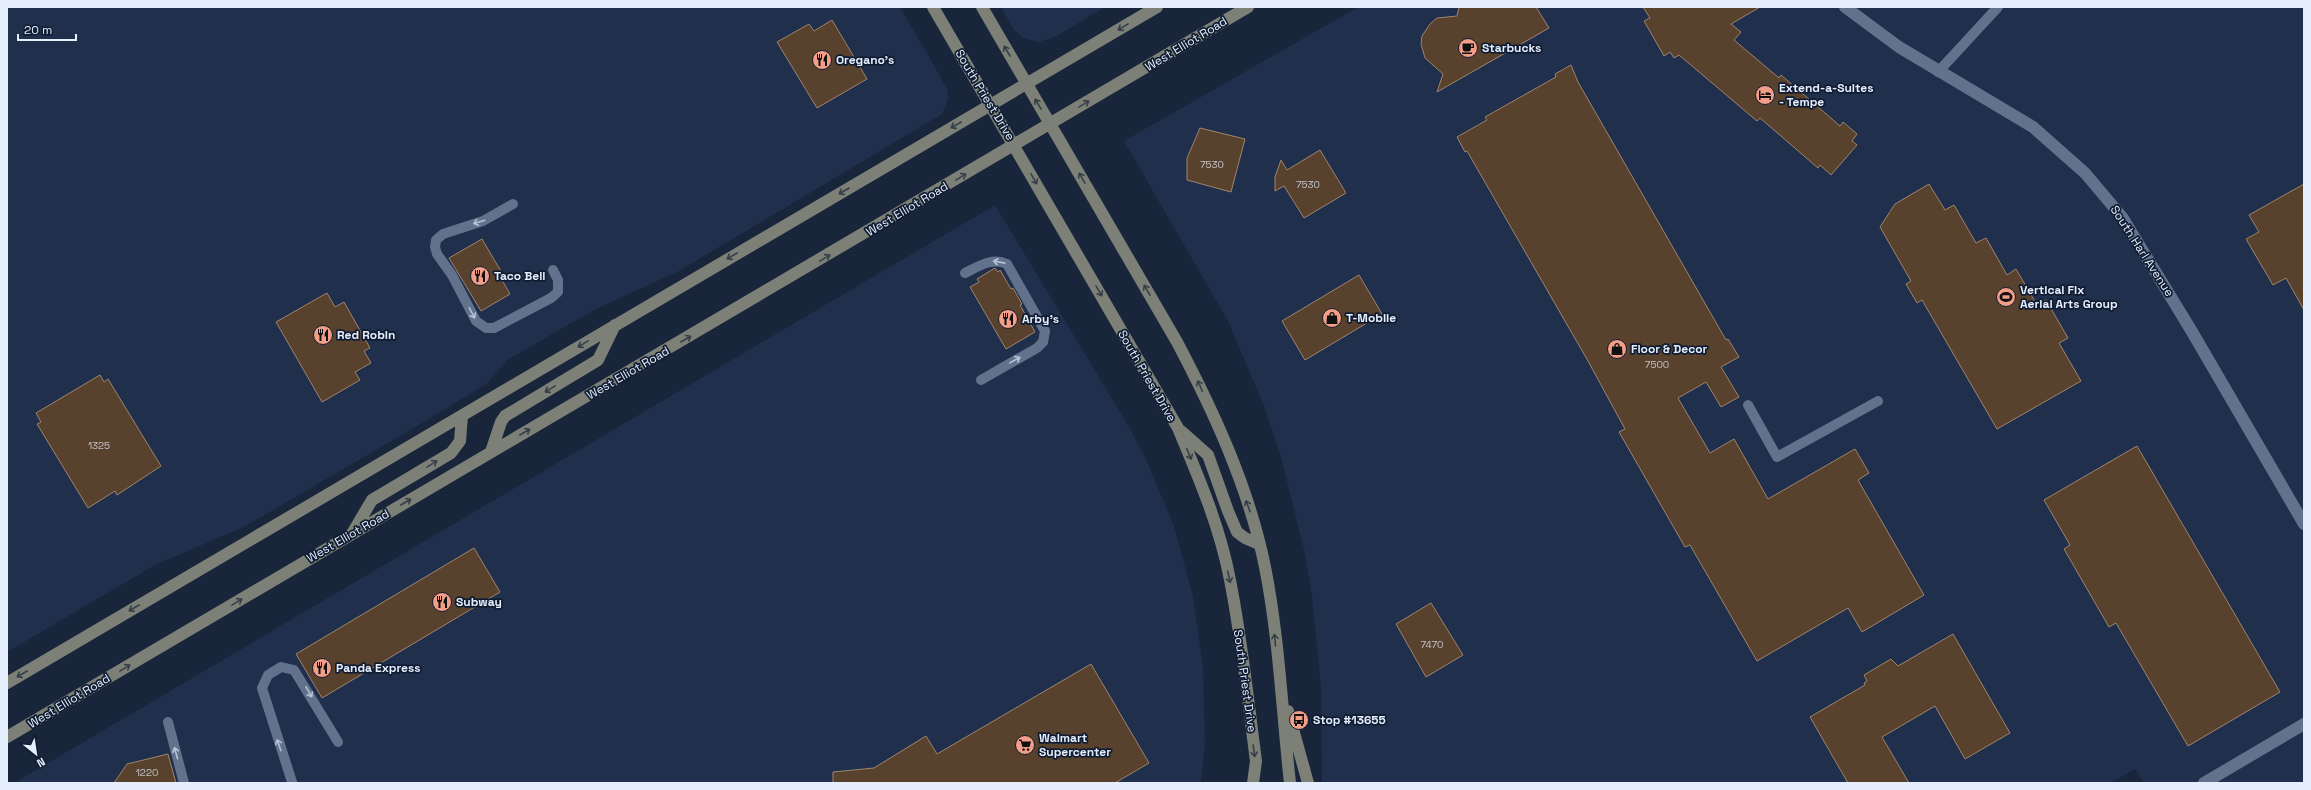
<svg xmlns="http://www.w3.org/2000/svg" width="2311" height="790" font-family="'Space Grotesk',sans-serif">
	<style>
		.built { fill: #202f4b }
		.building { fill: #58412d; stroke: #9e856e }
		.lines { fill: none; stroke-linecap: round; stroke-linejoin: round }
		.service { stroke: #62728c; stroke-width: 10 }
		.minor { stroke: #62728c; stroke-width: 12 }
		.secondary { stroke: #7d8076; stroke-width: 12 }
		.oneway { stroke: #363f49 }
		.oneway2 { stroke: #b7c3d5 }
		.labels { text-anchor: middle; dominant-baseline: central; stroke-width: 3.5; stroke-linejoin: round; paint-order: stroke }
		.number-label { font-size: 10px; fill: #c2c3c9 }
		.street-label { font-size: 12px; fill: #e5eefd; stroke: #101c31 }
		.poi-label { font-size: 12px; font-weight: bold; fill: #e5eefd; stroke: #101c31; text-anchor: start }
	</style>
	<rect width="100%" height="100%" fill="#19253b"/>
	<!-- built -->
	<path class="built" d="M7 7H900L940 76 948 91V99L942 114 679 271 594 310 507 360 488 383 429 419 244 527 155 565 7 652Z
		M1001 7H1105L1057 36 1039 42 1023 38 1014 30Z
		M1358 7H2304V783H2144L2135 769 2111 783H1322L1321 688 1312 596 1304 550 1281 457 1266 411 1228 321 1124 141Z
		M995 205 1129 427 1146 459 1174 526 1193 596 1203 668 1205 743 1201 783H14Z"/>
	<!-- building -->
	<path class="building" d="M1459 7H1536L1549 28 1437 92 1443 74 1425 58 1421 44 1422 36 1430 24 1437 18 1457 16Z
		M1643 7H1760L1731 24 1741 32 1734 40 1779 78 1781 75 1840 126 1843 122 1857 134 1852 141 1857 145 1831 175 1820 165 1818 168 1760 118 1757 121 1679 55 1674 58 1670 52 1664 56 1644 21 1650 18Z
		M832 20 867 79 817 108 777 42 809 24 814 31Z
		M1571 65 1578 82 1726 340 1728 339 1739 357 1721 367 1739 397 1721 407 1706 382 1678 398 1710 453 1734 439 1768 499 1855 449 1869 473 1858 480 1924 595 1862 632 1848 608 1757 661 1690 545 1685 547 1619 432 1625 429 1588 361 1467 151 1465 152 1457 137 1487 120 1485 117 1556 77 1555 74Z
		M1200 128 1245 139 1231 192 1187 180V158Z
		M1320 150 1346 193 1304 218 1284 186 1275 191V177L1281 160 1287 170Z
		M1929 184 1945 210 1954 205 1976 243 1986 238 2007 275 2016 269 2037 305 2046 300 2068 338 2059 343 2081 381 1997 429 1922 300 1917 303 1906 284 1911 281 1880 227 1895 204Z
		M2304 184V310L2286 278 2273 285 2246 239 2259 232 2249 215Z
		M482 239 502 273 499 275 510 294 481 311 449 258Z
		M995 268 998 272 1000 270 1011 289 1013 288 1022 304 1020 305 1035 332 1006 349 970 287 979 282 977 279Z
		M1359 275 1382 314 1305 360 1282 321Z
		M327 293 335 307 344 302 370 348 364 351 371 363 355 372 360 380 322 402 276 322Z
		M100 375 104 382 108 379 161 466 117 495 115 491 88 508 37 424 41 422 36 413Z
		M2137 446 2280 692 2188 746 2116 623 2109 627 2064 549 2070 545 2044 500Z
		M474 548 500 592 322 698 296 654Z
		M1431 603 1463 655 1426 677 1396 624Z
		M1953 634 2010 733 1965 759 1935 706 1882 737 1909 783H1848L1810 717 1865 685 1864 683 1867 681 1864 675 1891 659 1898 666Z
		M1091 664 1149 763 1115 783H833V772L874 768 926 736 937 754Z
		M168 754 176 783H114L127 764Z"/>
	<g class="lines">
		<!-- service -->
		<path class="service" d="M1938 72 1998 7
			M513 204 483 221 443 234 436 240 435 247 437 254 452 275 476 321 486 328H494L551 298 558 292V280L553 270
			M965 273C979 266 992 257 1007 264L1045 331 1043 342 1037 348 981 380
			M1748 405 1777 457 1878 401
			M168 722 184 783
			M292 782 262 688 268 675 281 667 294 670 338 742"/>
		<!-- minor -->
		<path class="minor" d="M1845 7 1899 47 2033 127 2085 173 2122 217 2191 330 2304 524
			M2204 783 2304 724"/>
		<!-- secondary -->
		<path class="secondary" d="M933 7 1178 428C1199 478 1220 527 1230 580 1242 640 1248 701 1256 761L1253 783
			M982 7 1177 342C1214 412 1249 488 1265 567 1279 637 1282 711 1290 783
			M1181 431 1208 455 1228 511 1237 532 1245 538 1259 544
			M491 452 501 422 505 416 598 360 615 325
			M353 532 372 500 451 453 460 441 462 416
			M7 683 1157 7
			M1288 711 1308 783
			M7 737 1248 7"/>
	</g>
	<!-- one-way arrows -->
	<defs><path id="oneway-shaft" d="M-6 0H5M1.5-3L5.5 0L1.5 3" fill="none" stroke-width="1.6" stroke-linecap="round" stroke-linejoin="round"/></defs>
	<g class="oneway">
		<use href="#oneway-shaft" transform="translate(1123 27) rotate(149)"/>
		<use href="#oneway-shaft" transform="translate(1007 51) rotate(-121)"/>
		<use href="#oneway-shaft" transform="translate(1038 104) rotate(-121)"/>
		<use href="#oneway-shaft" transform="translate(1084 104) rotate(-31)"/>
		<use href="#oneway-shaft" transform="translate(956 125) rotate(150)"/>
		<use href="#oneway-shaft" transform="translate(961 177) rotate(-31)"/>
		<use href="#oneway-shaft" transform="translate(1082 178) rotate(-120)"/>
		<use href="#oneway-shaft" transform="translate(1034 179) rotate(60)"/>
		<use href="#oneway-shaft" transform="translate(844 191) rotate(150)"/>
		<use href="#oneway-shaft" transform="translate(732 256) rotate(150)"/>
		<use href="#oneway-shaft" transform="translate(825 258) rotate(-31)"/>
		<use href="#oneway-shaft" transform="translate(1147 290) rotate(-120)"/>
		<use href="#oneway-shaft" transform="translate(1099 291) rotate(60)"/>
		<use href="#oneway-shaft" transform="translate(686 339) rotate(-30)"/>
		<use href="#oneway-shaft" transform="translate(583 344) rotate(149)"/>
		<use href="#oneway-shaft" transform="translate(1200 386) rotate(-114)"/>
		<use href="#oneway-shaft" transform="translate(550 389) rotate(149)"/>
		<use href="#oneway-shaft" transform="translate(525 432) rotate(-30)"/>
		<use href="#oneway-shaft" transform="translate(1189 454) rotate(67)"/>
		<use href="#oneway-shaft" transform="translate(432 464) rotate(-31)"/>
		<use href="#oneway-shaft" transform="translate(406 502) rotate(-30)"/>
		<use href="#oneway-shaft" transform="translate(1248 506) rotate(-110)"/>
		<use href="#oneway-shaft" transform="translate(1229 577) rotate(78)"/>
		<use href="#oneway-shaft" transform="translate(237 602) rotate(-31)"/>
		<use href="#oneway-shaft" transform="translate(134 608) rotate(150)"/>
		<use href="#oneway-shaft" transform="translate(1275 640) rotate(-95)"/>
		<use href="#oneway-shaft" transform="translate(125 668) rotate(-31)"/>
		<use href="#oneway-shaft" transform="translate(22 674) rotate(150)"/>
		<use href="#oneway-shaft" transform="translate(1254 751) rotate(82)"/>
	</g>
	<g class="oneway2">
		<use href="#oneway-shaft" transform="translate(479 222) rotate(163)"/>
		<use href="#oneway-shaft" transform="translate(999 262) rotate(-169)"/>
		<use href="#oneway-shaft" transform="translate(472 313) rotate(62)"/>
		<use href="#oneway-shaft" transform="translate(1015 360) rotate(-29)"/>
		<use href="#oneway-shaft" transform="translate(309 692) rotate(60)"/>
		<use href="#oneway-shaft" transform="translate(279 745) rotate(-109)"/>
		<use href="#oneway-shaft" transform="translate(176 753) rotate(-105)"/>
	</g>
	<!-- icons -->
	<defs>
		<g id="cafe-disc" transform="scale(1)"><circle r="9.5" fill="#f49e88" stroke="#101c31"/><path d="M-5.5-4.5H6V0H3Q3 3.5 0 3.5H-2.5Q-5.5 3.5-5.5 0ZM3-3.2v2h1.7v-2ZM-6 4.5H4V6H-6Z" fill="#111"/></g>
		<g id="restaurant-disc" transform="scale(1)"><circle r="9.5" fill="#f49e88" stroke="#101c31"/><path d="M-5-6h1v4h1v-4h1v4h1v-4h1v5L-1.5 .5V6h-2V.5L-5-1ZM5-6V6H3V1.5H1.5Q1.5-4 5-6Z" fill="#111"/></g>
		<g id="hotel-disc" transform="scale(1)"><circle r="9.5" fill="#f49e88" stroke="#101c31"/><path d="M-6-4.5h1.5V1H6V5H4.5V3h-9V5H-6ZM-4 0a1.8 1.8 0 1 1 3.6 0ZM.5 0V-2.5h3Q6-2.5 6 0Z" fill="#111"/></g>
		<g id="stadium-disc" transform="scale(1)"><circle r="9.5" fill="#f49e88" stroke="#101c31"/><path d="M0-5a6.5 5 0 1 0 0 10a6.5 5 0 1 0 0-10ZM-3.5-1.8h7v3.6h-7Z" fill="#111"/></g>
		<g id="shop-disc" transform="scale(1)"><circle r="9.5" fill="#f49e88" stroke="#101c31"/><path d="M-5-2.5h2.3a2.7 3.5 0 0 1 5.4 0H5L5.5 6h-11ZM-1.5-2.5h3a1.5 2.3 0 0 0-3 0Z" fill="#111"/></g>
		<g id="bus-disc" transform="scale(1)"><circle r="9.5" fill="#f49e88" stroke="#101c31"/><path d="M-5-6H5V4H4V6H2V4H-2V6H-4V4H-5ZM-3.5-4V0h7V-4ZM-3.5 1.2v1.5H-2V1.2ZM2 1.2v1.5H3.5V1.2Z" fill="#111"/></g>
		<g id="supermarket-disc" transform="scale(1)"><circle r="9.5" fill="#f49e88" stroke="#101c31"/><path d="M-6-5.5h2.5l.6 2H6L4.5 2H-2.5L-4.4-4H-6ZM-1.5 3.2a1.3 1.3 0 1 0 .1 0ZM3 3.2a1.3 1.3 0 1 0 .1 0Z" fill="#111"/></g>
	</defs>
	<g fill-rule="evenodd">
		<use href="#cafe-disc" x="1468" y="48"/>
		<use href="#restaurant-disc" x="822" y="60"/>
		<use href="#hotel-disc" x="1765" y="95"/>
		<use href="#restaurant-disc" x="480" y="276"/>
		<use href="#stadium-disc" x="2006" y="297"/>
		<use href="#shop-disc" x="1332" y="318"/>
		<use href="#restaurant-disc" x="1008" y="319"/>
		<use href="#restaurant-disc" x="323" y="335"/>
		<use href="#shop-disc" x="1617" y="349"/>
		<use href="#restaurant-disc" x="442" y="602"/>
		<use href="#restaurant-disc" x="322" y="668"/>
		<use href="#bus-disc" x="1299" y="720"/>
		<use href="#supermarket-disc" x="1025" y="745"/>
	</g>
	<g class="labels">
		<!-- number labels -->
		<g class="number-label">
			<text x="1212" y="164">7530</text>
			<text x="1308" y="184">7530</text>
			<text x="1657" y="364">7500</text>
			<text x="99" y="445">1325</text>
			<text x="1432" y="644">7470</text>
			<text x="147" y="772">1220</text>
		</g>
		<!-- street labels -->
		<g class="street-label">
			<text transform="translate(1186 44) rotate(-31)">West Elliot Road</text>
			<text transform="translate(985 95) rotate(59)">South Priest Drive</text>
			<text transform="translate(907 209) rotate(-31)">West Elliot Road</text>
			<text transform="translate(2142 251) rotate(57)">South Harl Avenue</text>
			<text transform="translate(628 373) rotate(-30)">West Elliot Road</text>
			<text transform="translate(1147 376) rotate(60)">South Priest Drive</text>
			<text transform="translate(348 536) rotate(-30)">West Elliot Road</text>
			<text transform="translate(1245 681) rotate(82)">South Priest Drive</text>
			<text transform="translate(69 701) rotate(-31)">West Elliot Road</text>
		</g>
		<!-- poi labels -->
		<g class="poi-label">
			<text x="1482" y="48">Starbucks</text>
			<text x="836" y="60">Oregano's</text>
			<text x="1779" y="88">Extend-a-Suites<tspan x="1779" dy="14">- Tempe</tspan></text>
			<text x="494" y="276">Taco Bell</text>
			<text x="2020" y="290">Vertical Fix<tspan x="2020" dy="14">Aerial Arts Group</tspan></text>
			<text x="1346" y="318">T-Mobile</text>
			<text x="1022" y="319">Arby's</text>
			<text x="337" y="335">Red Robin</text>
			<text x="1631" y="349">Floor &amp; Decor</text>
			<text x="456" y="602">Subway</text>
			<text x="336" y="668">Panda Express</text>
			<text x="1313" y="720">Stop #13655</text>
			<text x="1039" y="738">Walmart<tspan x="1039" dy="14">Supercenter</tspan></text>
		</g>
	</g>
	<!-- border -->
	<rect width="2311" height="790" fill="none" stroke="#e5eefd" stroke-width="16"/>
	<!-- north arrow -->
	<g transform="translate(36 754) rotate(150)" stroke="#101c31" stroke-width="3" paint-order="stroke">
	<path d="M0-3L7 15L0 10L-7 15Z" fill="#e5eefd"/>
	<text y="-6" font-size="11" font-weight="bold" text-anchor="middle" fill="#e5eefd">N</text>
	</g>
	<!-- scale -->
	<path d="M18 34v6h58v-6" fill="none" stroke="#e5eefd" stroke-width="2"/>
	<text x="24" y="34" font-size="12" fill="#e5eefd" stroke="#101c31" stroke-width="3" paint-order="stroke">20 m</text>
</svg>
